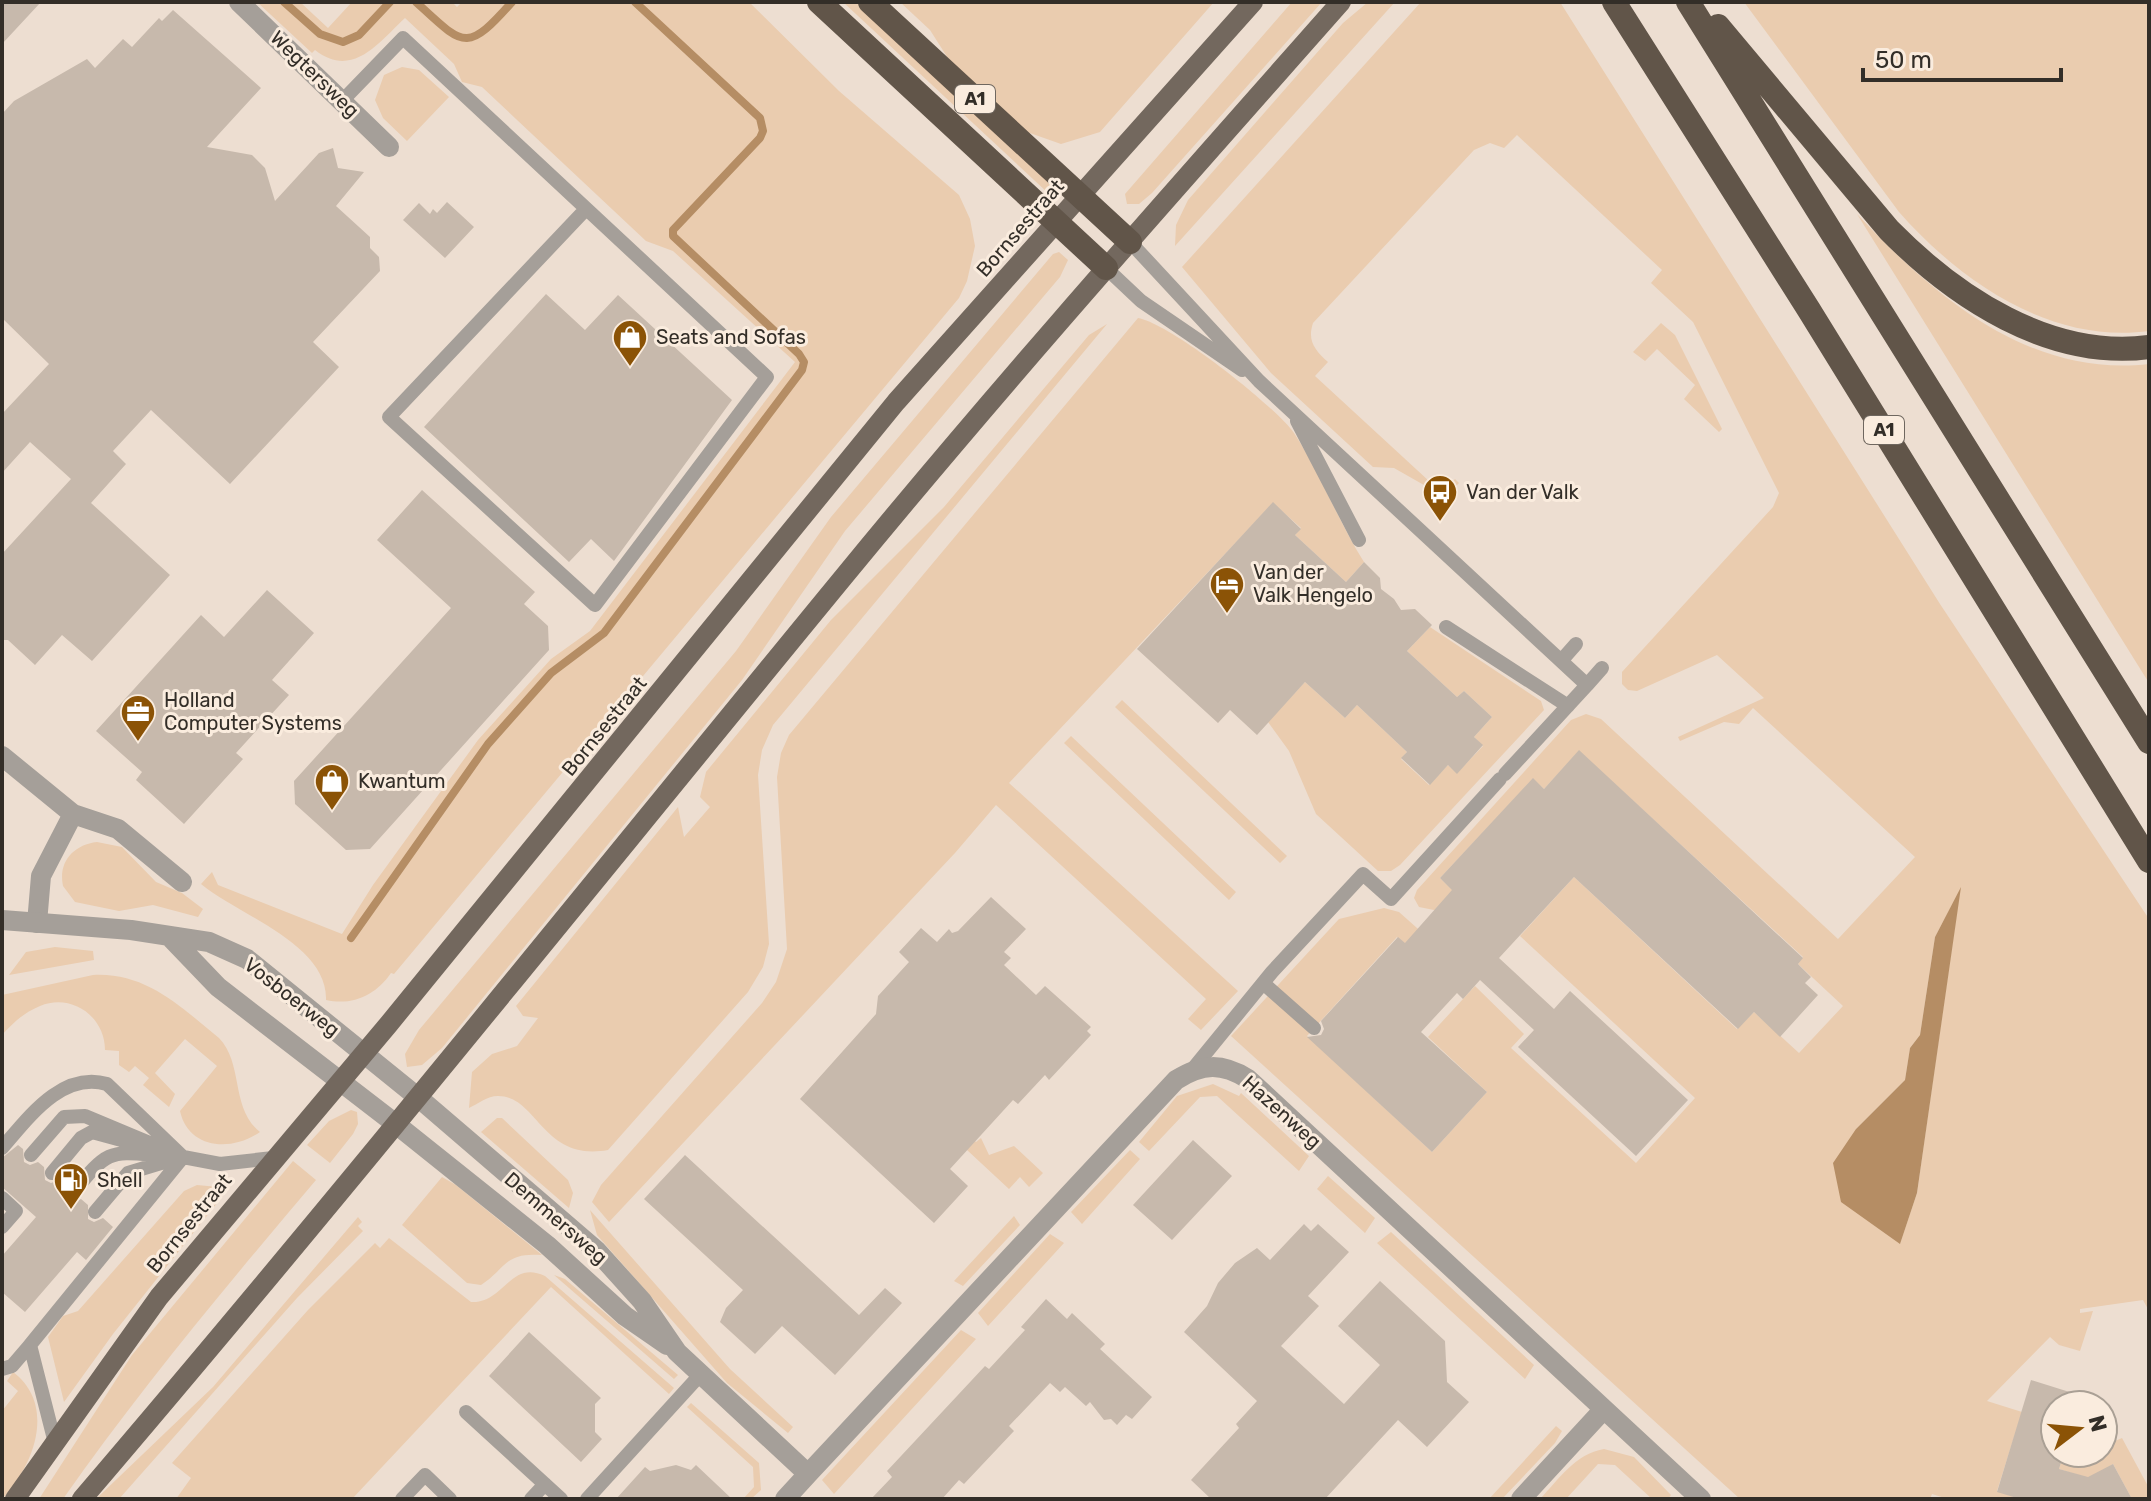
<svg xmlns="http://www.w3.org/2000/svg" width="2151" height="1501" font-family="Rubik,sans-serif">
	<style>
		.green { fill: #eaccaf; fill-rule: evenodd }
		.water { fill: #b58d64 }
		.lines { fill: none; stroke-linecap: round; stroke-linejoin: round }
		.stream { stroke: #b58d64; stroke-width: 8 }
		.building { fill: #c7b9ac }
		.service { stroke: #a59f99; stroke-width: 14 }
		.minor { stroke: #a59f99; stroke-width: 20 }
		.tertiary { stroke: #a59f99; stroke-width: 20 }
		.primary { stroke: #73685e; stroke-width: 20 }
		.motorway { stroke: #615549; stroke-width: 24 }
		.labels { text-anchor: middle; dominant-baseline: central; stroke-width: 6; stroke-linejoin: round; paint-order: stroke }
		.shield { fill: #faecde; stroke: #6f675f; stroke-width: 2 }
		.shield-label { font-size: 18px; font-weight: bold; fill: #332e28 }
		.street-label { font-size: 20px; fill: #332e28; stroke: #faecde }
		.poi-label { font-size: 20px; fill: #332e28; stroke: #faecde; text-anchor: start }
	</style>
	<rect width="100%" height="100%" fill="#edded1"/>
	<!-- green -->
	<path class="green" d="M257 2H300L328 28 352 2H452L457 7 462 2H749L839 91 959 195 970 219 975 246 967 281 959 298 394 974 391 973C376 995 353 1006 326 1000 328 944 238 915 201 884L212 872 218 885 342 934 373 885 478 740 551 659 590 631 795 362 673 251 646 241 482 87 462 82 454 64 405 18C380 41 353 80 315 50L312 53Z
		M843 2H858L1055 185 1048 193Z
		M900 2H1214L1100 132 1061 144 1027 132 951 63 930 30Z
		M1292 2H1322L1152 193 1139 204H1127L1125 194Z
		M1368 2H1395L1175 246 1176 225 1188 200 1343 23Z
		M1421 2H1560L1940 604 2149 919V1311L2143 1300 2080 1309V1313L2093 1311 2080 1351 2059 1345 2050 1337 1987 1401 2022 1412 1997 1491 2020 1499H1948L1932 1494 1930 1499H1740L1231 1036 1339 919 1384 908 1399 912 1426 936 1413 950 1397 937 1307 1036 1432 1152 1487 1092 1428 1037 1475 986 1524 1034 1511 1048 1636 1163 1695 1098 1520 936 1574 877 1737 1029 1754 1012 1799 1053 1843 1006 1798 964 1803 957 1579 751 1544 789 1533 779 1440 878 1461 898 1443 918 1434 910 1419 907 1414 898 1417 890 1571 720 1586 714 1601 719 1838 939 1915 857 1753 708 1739 724 1724 722 1680 741 1678 737 1764 698 1717 655 1637 691 1628 690 1622 684V672L1773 507 1779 493 1693 322 1651 283 1662 270 1517 135 1504 148 1490 143 1474 150 1313 323C1307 341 1315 350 1328 362L1315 376 1442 493 1455 479 1459 483 1445 497 1394 468 1373 467 1271 373 1182 267ZM1960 890 1917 1193 1900 1243 1856 1129 1905 1080 1910 1048 1920 1035 1935 937Z
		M1744 2H2149V331C2050 344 1961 282 1899 212Z
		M402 67 419 70 449 97 407 141 383 118 375 100 384 75Z
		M1857 214C1933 295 2028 378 2149 364V683Z
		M1059 252 1068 260 1060 277 845 531 742 680 442 1048 422 1065 407 1067 405 1054 419 1030 736 651 831 517 1053 254Z
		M1138 318C1171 324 1274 405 1294 433 1321 474 1338 521 1364 562L1346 582 1295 535 1301 528 1273 503 1009 783 1238 991 1201 1030 1188 1019 1206 999 996 805 955 853 609 1222 592 1202 601 1185 762 1003 776 982 787 949 777 777 781 753 789 735Z
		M1661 323 1675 335 1722 429 1719 432 1684 399 1695 385 1657 349 1645 361 1633 352Z
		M1107 324 773 725 762 750 758 775 769 944 763 967 748 992 608 1150C542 1162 538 1096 498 1096 487 1096 478 1104 469 1108L472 1072 492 1054 517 1046 538 1018 523 1016 516 1006 678 807 684 837 710 807 700 797 706 772 831 620 944 507 1089 335Z
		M1430 627 1541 701 1544 710 1400 865 1391 871H1378L1316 814 1289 751 1268 722 1305 682 1345 718 1357 705 1407 752 1401 759 1429 785 1448 765 1457 773 1483 746 1474 737 1492 717 1464 691 1457 697 1407 651Z
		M1122 700 1287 856 1280 863 1115 707Z
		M1071 736 1236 892 1229 900 1064 743Z
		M97 842 122 847 156 882 182 893 203 909 198 917 153 905 119 911 75 902 63 886C58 862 73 845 97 842Z
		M55 947 93 951 94 960 9 975 26 952Z
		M93 975C146 972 181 1007 219 1038 244 1064 230 1108 260 1132 230 1153 188 1148 180 1111L217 1066 185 1039 155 1073 175 1094 169 1107 143 1085 149 1078 135 1066 129 1072 119 1065V1051L105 1050C105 1016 71 993 40 1006 23 1013 13 1023 2 1035V995Z
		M1213 1084 1239 1096 1241 1093 1309 1156 1299 1171 1217 1096 1200 1097 1149 1151 1139 1142 1177 1096Z
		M351 1110 357 1112 358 1124 353 1134 330 1163 307 1145 329 1121Z
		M497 1118H502L568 1180 573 1193 569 1208 481 1132Z
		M960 1128 976 1142 981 1138 989 1155 1014 1146 1043 1173 1029 1187 1020 1177 1009 1189 953 1137Z
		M1130 1150 1140 1159 1082 1224 1071 1212Z
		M293 1161 316 1180C228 1284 141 1388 63 1499H39L132 1355Z
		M1328 1176 1375 1218 1365 1233 1317 1189Z
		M442 1177 456 1185 542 1255C504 1252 507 1268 481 1285L467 1283 402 1225Z
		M197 1185 229 1188 113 1334 64 1402 48 1337 63 1316 78 1311 184 1191Z
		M590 1210 730 1369 793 1427 788 1433 727 1383 597 1235Z
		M1014 1216 1020 1225 963 1286 954 1281Z
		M358 1217 362 1222 358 1226 363 1231 297 1298 119 1499H96L213 1387Z
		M1391 1232 1534 1365 1525 1379 1377 1243Z
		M1050 1234 1064 1243 988 1326 978 1313Z
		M389 1238 471 1302C504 1304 510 1259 545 1276L674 1388 669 1394 551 1287 352 1499H176L191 1478 172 1463 308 1310 375 1243 380 1248Z
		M554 1275 565 1279 678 1375 674 1379Z
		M961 1330 976 1339 834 1494 822 1480Z
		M13 1372C57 1405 34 1466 2 1499V1411L18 1391 7 1381Z
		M691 1403 759 1463 761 1490 751 1499H743L754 1487 753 1467 687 1407Z
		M1556 1426 1562 1431 1555 1443 1502 1499H1489Z
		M2122 1438 2149 1488V1499H2132L2113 1464 2091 1479 2059 1469 2064 1453H2103V1439L2106 1445Z
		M1604 1449 1634 1457 1671 1495 1668 1499H1652L1615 1465 1598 1464 1566 1499H1540C1559 1479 1575 1454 1604 1449Z"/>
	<!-- water -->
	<path class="water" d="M1961 887 1917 1193 1900 1244 1841 1202 1833 1163 1856 1129 1905 1080 1910 1048 1920 1035 1935 937Z"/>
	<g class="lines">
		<!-- stream -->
		<path class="stream" d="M284 2 320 34 343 42 359 35 390 2
			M416 2C464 46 466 54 512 2
			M351 938 488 744 551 673 604 633 802 370 804 362 799 354 673 236V230L760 138 763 131 760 118 635 2"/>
	</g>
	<!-- building -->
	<path class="building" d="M2 2H41L2 44Z
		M173 10 261 88 207 147 252 155 265 168 275 201 319 153 333 148 338 168 364 172 336 206 370 237V248L379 257 380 271 313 342 339 367 230 484 151 410 113 451 126 464 91 503 170 575 92 661 62 635 35 665 8 640H2V554L71 479 30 442 2 473V414L49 364 2 318V114L14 101 87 59 95 68 123 39 132 47 159 18 162 21Z
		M447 202 474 227 445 258 403 220 419 203 430 214 433 209 437 213Z
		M546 294 585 330 618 295 732 400 614 561 591 539 569 562 424 427Z
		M422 490 535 592 524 604 548 626 549 650 370 849 346 850 295 804 294 781 451 608 377 540Z
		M1273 502 1301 529 1295 535 1346 582 1364 562 1380 578 1381 589 1394 599 1401 610 1415 609 1432 625 1407 651 1457 697 1464 691 1492 717 1474 737 1483 745 1457 774 1448 765 1430 785 1401 758 1407 752 1357 705 1345 718 1305 682 1257 735 1230 710 1218 723 1137 649Z
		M267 590 314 633 272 680 289 695 236 753 243 759 184 824 136 780 142 772 96 731 201 615 224 637Z
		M1579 750 1803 958 1798 964 1811 977 1805 983 1818 995 1780 1037 1754 1012 1738 1029 1574 877 1499 958 1554 1009 1570 991 1688 1100 1636 1156 1518 1047 1534 1030 1480 980 1463 999 1457 993 1421 1032 1487 1092 1432 1152 1307 1037 1321 1035 1324 1029 1321 1021 1398 937 1405 943 1452 890 1440 878 1533 778 1544 789Z
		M991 897 1026 929 1004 952 1011 958 1004 965 1036 995 1045 986 1091 1027 1087 1031 1091 1035 1049 1080 1045 1075 1018 1104 1013 1100 950 1169 968 1186 934 1223 800 1099 876 1014 878 996 909 962 899 952 921 928 937 942 949 929 952 933 958 931Z
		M1193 1140 1232 1176 1172 1240 1133 1205Z
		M18 1145 23 1149 24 1162 30 1165 38 1162 44 1167 45 1180 51 1183 59 1180 66 1186 63 1192 66 1200 72 1203 81 1199 88 1205V1219L94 1222 103 1218 113 1227 86 1260 77 1252 25 1312 2 1292V1256L36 1217 2 1187V1158Z
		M685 1155 859 1315 885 1288 902 1303 835 1375 782 1326 755 1354 720 1322 726 1308 743 1290 644 1199Z
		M1304 1224 1311 1231 1318 1224 1349 1252 1308 1296 1319 1306 1281 1346 1344 1404 1380 1365 1338 1326 1380 1281 1445 1341 1447 1382 1469 1402 1427 1447 1398 1420 1325 1499H1211L1191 1480 1239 1428 1236 1424 1257 1401 1184 1332 1207 1306 1218 1283 1235 1263 1257 1248 1270 1260Z
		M1046 1299 1067 1319 1072 1313 1105 1344 1100 1349 1152 1397 1132 1419 1126 1415 1117 1425 1111 1419 1104 1420 1090 1402 1086 1406 1065 1387 1060 1392 1050 1383 1009 1426 1014 1431 964 1484 959 1480 942 1499H871L892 1477 887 1471 985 1366 989 1369 1025 1330 1021 1327Z
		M529 1332 601 1398 595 1404V1432L602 1439 581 1462 489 1376Z
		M2031 1380 2095 1400 2094 1405H2055V1453H2064L2059 1469 2088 1477 2113 1464 2132 1499H2020L1997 1492Z
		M676 1465 691 1470 696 1465 732 1499H616L645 1467 650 1471Z"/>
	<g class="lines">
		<!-- service -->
		<path class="service" d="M344 99 403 38 767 377 595 605 389 417 586 209
			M1130 242 1259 381 1587 685 1505 774
			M1106 268 1141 301 1242 370
			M1297 421 1359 540
			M1446 627 1568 706
			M1561 661 1576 644
			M1587 685 1602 668
			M1263 983 1314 1028
			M1192 1070 1272 972 1363 874 1391 899 1500 779
			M2 1148C29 1117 62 1071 107 1084L183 1157
			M31 1155 64 1117 85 1116 171 1152
			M52 1173 81 1138 92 1132 136 1144
			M73 1193C111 1145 111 1152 170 1156
			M2 1198 16 1211 2 1227
			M95 1212 128 1173 171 1160
			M2 1369 12 1366 30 1345
			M466 1412 561 1499
			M55 1443 30 1345 183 1157 220 1164 273 1158
			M402 1499 425 1475 450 1499
			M531 1499 545 1484
			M587 1499 700 1375"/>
		<!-- minor -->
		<path class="minor" d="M239 2 389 147
			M2 756 73 814 118 829 182 882
			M37 923 41 876 73 814
			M420 1099 596 1250 642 1301 677 1352 808 1474 785 1499
			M397 1125 547 1245 625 1316 667 1345
			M808 1474 1176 1080C1203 1063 1222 1063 1248 1079L1701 1499
			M1521 1499 1604 1409"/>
		<!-- tertiary -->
		<path class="tertiary" d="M2 920 131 930 209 942 247 959 420 1099
			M170 937 218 987 397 1125"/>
		<!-- primary -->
		<path class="primary" d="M15 1499 159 1297 388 1025 896 402 1253 2
			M82 1499C342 1195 592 883 846 574 1006 379 1174 191 1341 2"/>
		<!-- motorway -->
		<path class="motorway" d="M819 2 1106 268
			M870 2 1130 242
			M1614 2 1809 310 2149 861
			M1688 2 2149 742
			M1718 26 1889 230C1955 297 2049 360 2149 347"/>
	</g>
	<!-- icons -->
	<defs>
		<g id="shop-pin" transform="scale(1.8)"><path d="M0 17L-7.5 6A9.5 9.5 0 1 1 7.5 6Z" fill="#8b5306" stroke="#faecde"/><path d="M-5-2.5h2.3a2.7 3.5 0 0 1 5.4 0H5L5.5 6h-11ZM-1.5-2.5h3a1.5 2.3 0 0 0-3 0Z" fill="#fff"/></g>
		<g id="bus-pin" transform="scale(1.8)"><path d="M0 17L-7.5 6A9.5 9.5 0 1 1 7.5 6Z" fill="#8b5306" stroke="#faecde"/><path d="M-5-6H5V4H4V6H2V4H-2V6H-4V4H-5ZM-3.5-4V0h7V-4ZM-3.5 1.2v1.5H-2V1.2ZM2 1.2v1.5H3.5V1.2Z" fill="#fff"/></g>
		<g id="hotel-pin" transform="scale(1.8)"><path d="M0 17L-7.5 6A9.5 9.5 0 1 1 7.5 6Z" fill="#8b5306" stroke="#faecde"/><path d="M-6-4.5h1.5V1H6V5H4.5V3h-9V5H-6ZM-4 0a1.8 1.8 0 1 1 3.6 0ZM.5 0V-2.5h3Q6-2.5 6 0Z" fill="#fff"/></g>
		<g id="office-pin" transform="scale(1.8)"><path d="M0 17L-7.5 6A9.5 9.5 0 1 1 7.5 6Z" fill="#8b5306" stroke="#faecde"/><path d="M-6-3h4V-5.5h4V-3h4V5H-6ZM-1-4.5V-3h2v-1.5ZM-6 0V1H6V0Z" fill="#fff"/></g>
		<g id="fuel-pin" transform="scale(1.8)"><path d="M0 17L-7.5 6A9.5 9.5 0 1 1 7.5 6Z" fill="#8b5306" stroke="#faecde"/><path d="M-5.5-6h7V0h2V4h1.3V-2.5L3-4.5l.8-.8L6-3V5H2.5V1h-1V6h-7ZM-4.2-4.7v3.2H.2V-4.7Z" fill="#fff"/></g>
	</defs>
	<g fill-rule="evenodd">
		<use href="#shop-pin" x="630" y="337"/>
		<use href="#bus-pin" x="1440" y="492"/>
		<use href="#hotel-pin" x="1227" y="584"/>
		<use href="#office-pin" x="138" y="712"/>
		<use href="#shop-pin" x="332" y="781"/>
		<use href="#fuel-pin" x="71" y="1180"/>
	</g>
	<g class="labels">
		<!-- shield labels -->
		<g class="shield">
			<rect x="955" y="85" width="40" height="28" rx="6"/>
			<rect x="1864" y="416" width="40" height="28" rx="6"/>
		</g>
		<g class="shield-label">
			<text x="975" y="99">A1</text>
			<text x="1884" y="430">A1</text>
		</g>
		<!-- street labels -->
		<g class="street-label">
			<text transform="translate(315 74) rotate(44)">Wegtersweg</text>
			<text transform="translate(1020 228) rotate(-49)">Bornsestraat</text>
			<text transform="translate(604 726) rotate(-51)">Bornsestraat</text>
			<text transform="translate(292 997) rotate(38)">Vosboerweg</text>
			<text transform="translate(1282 1112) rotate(42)">Hazenweg</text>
			<text transform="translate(556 1218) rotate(41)">Demmersweg</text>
			<text transform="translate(189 1223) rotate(-51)">Bornsestraat</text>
		</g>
		<!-- poi labels -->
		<g class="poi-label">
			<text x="656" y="337">Seats and Sofas</text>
			<text x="1466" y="492">Van der Valk</text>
			<text x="1253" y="572">Van der<tspan x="1253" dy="23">Valk Hengelo</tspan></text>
			<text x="164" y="700">Holland<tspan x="164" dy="23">Computer Systems</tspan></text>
			<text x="358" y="781">Kwantum</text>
			<text x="97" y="1180">Shell</text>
		</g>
	</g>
	<!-- border -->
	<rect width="2151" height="1501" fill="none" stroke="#332e28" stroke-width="8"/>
	<!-- north arrow -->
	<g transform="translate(2079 1429) rotate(74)"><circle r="38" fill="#faecde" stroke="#aaa095" stroke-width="2"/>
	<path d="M0-6L14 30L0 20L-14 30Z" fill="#8b5306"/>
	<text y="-12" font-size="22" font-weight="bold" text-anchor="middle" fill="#332e28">N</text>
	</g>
	<!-- scale -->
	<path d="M1863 68v12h198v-12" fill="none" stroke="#332e28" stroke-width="4"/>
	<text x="1875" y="68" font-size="24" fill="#332e28" stroke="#faecde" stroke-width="6" paint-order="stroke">50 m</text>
</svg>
